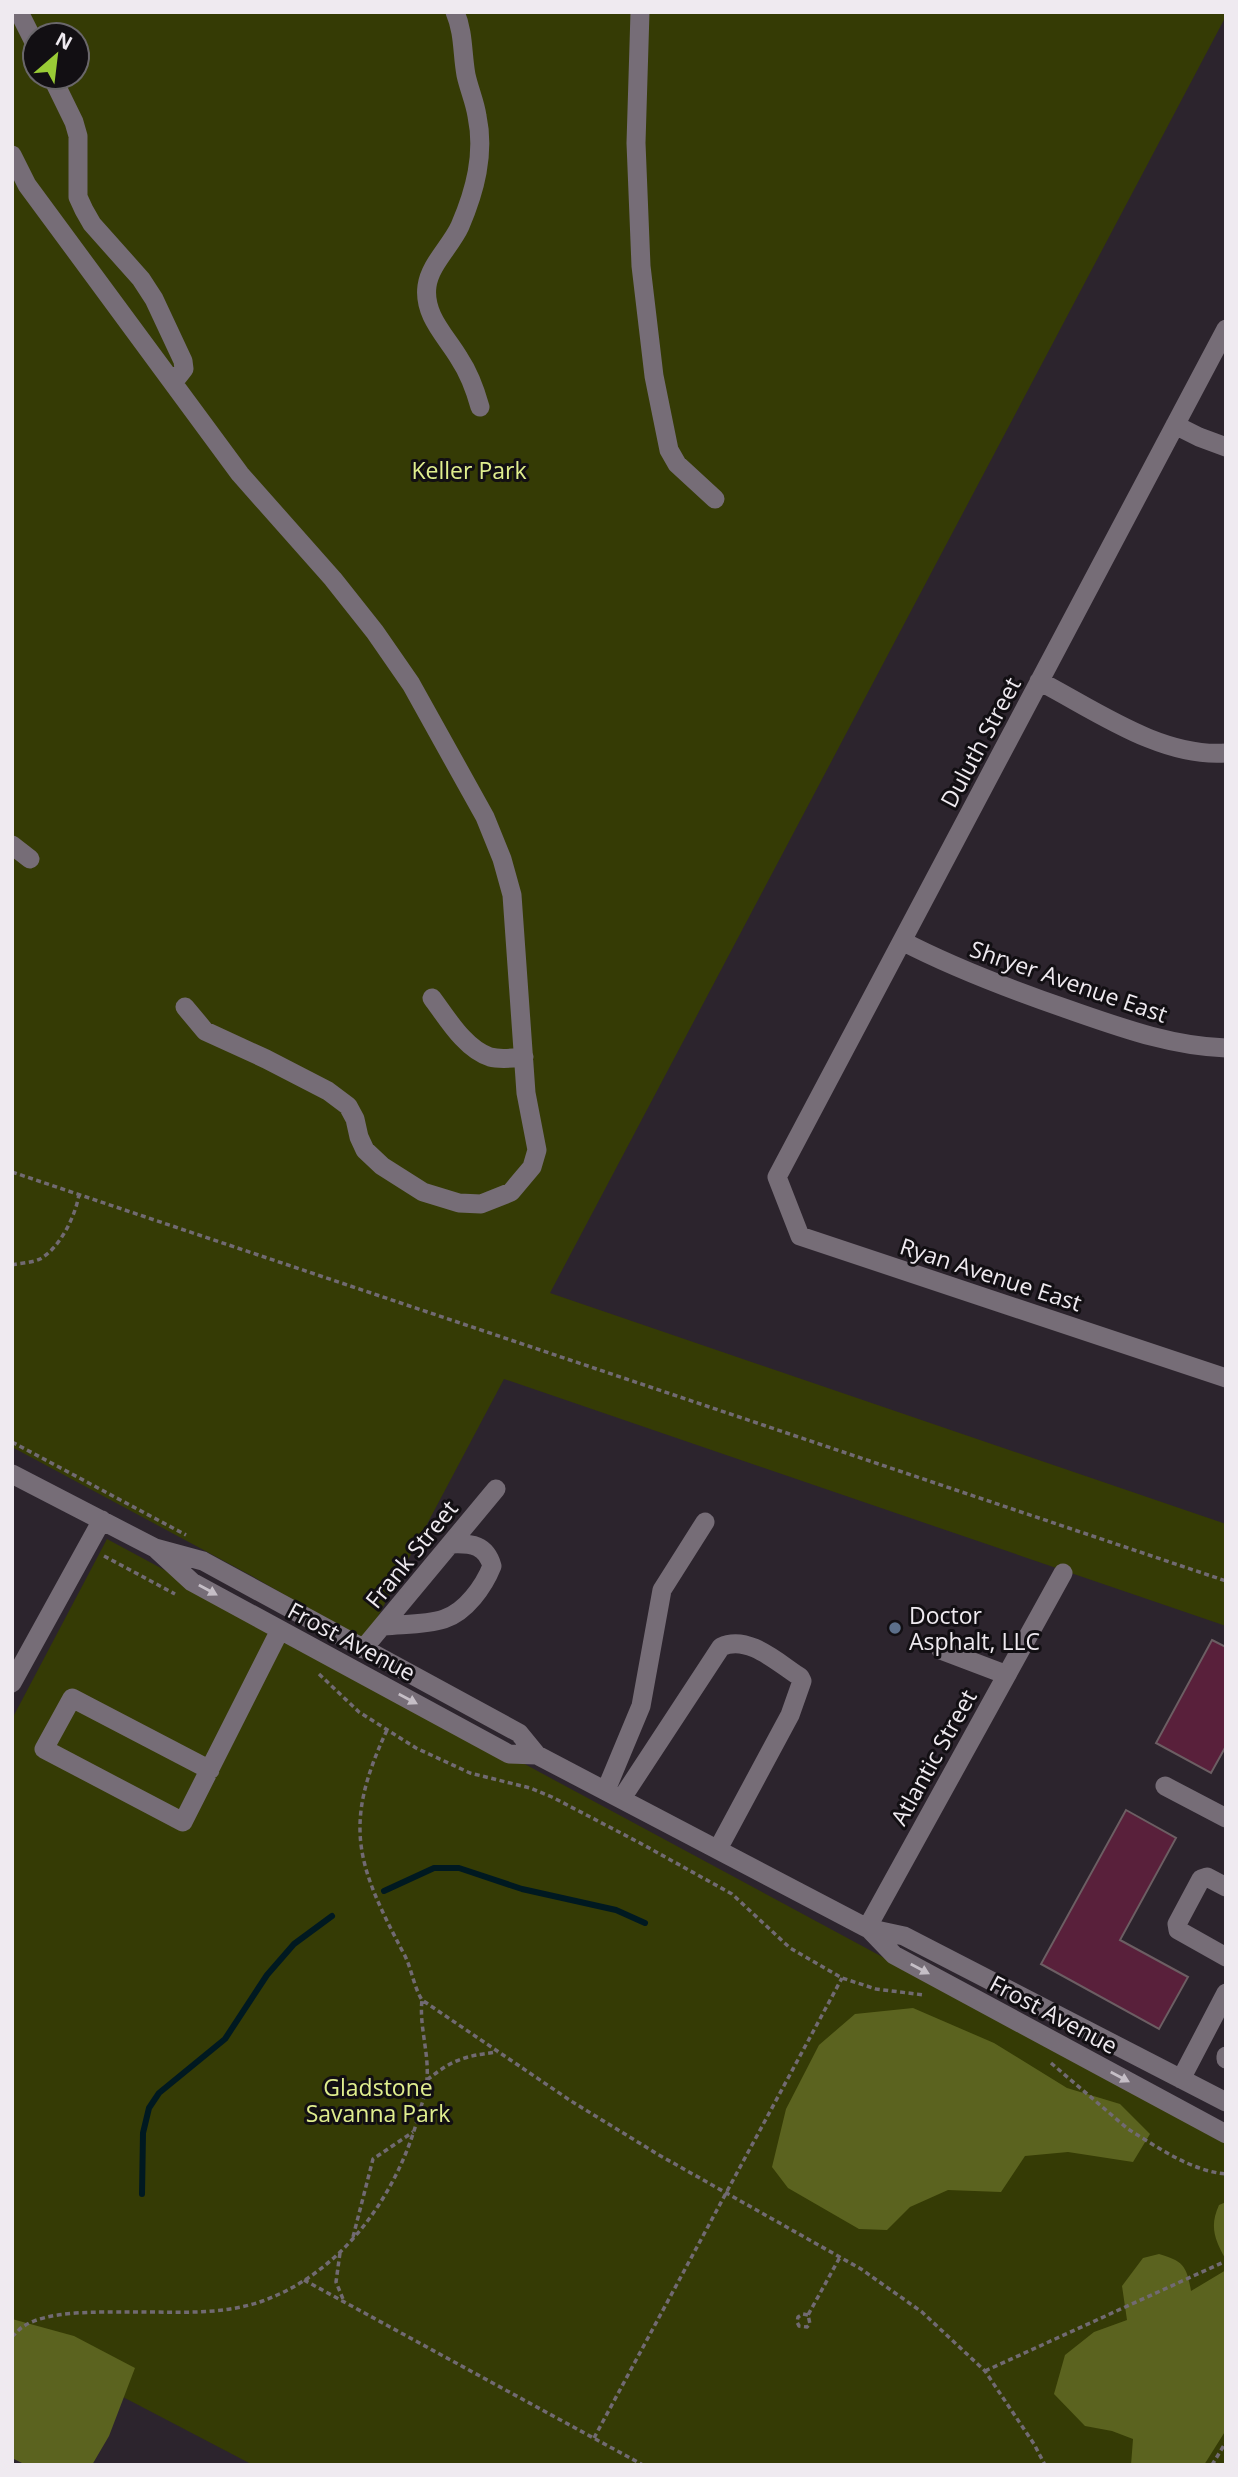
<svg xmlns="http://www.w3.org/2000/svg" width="1238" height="2477" font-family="'Open Sans',sans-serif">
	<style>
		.green { fill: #353b05; fill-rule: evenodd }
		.forest { fill: #5b631f }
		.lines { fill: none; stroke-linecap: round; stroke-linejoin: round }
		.stream { stroke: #001921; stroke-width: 6 }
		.building { fill: #59203b; stroke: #6c5e63; stroke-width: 2 }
		.path { stroke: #716a72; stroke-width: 3.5; stroke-dasharray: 5 3.5; stroke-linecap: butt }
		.minor { stroke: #766d77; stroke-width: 19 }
		.oneway { fill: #c5bec6 }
		.service-dot { fill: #5c6f8a; stroke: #120f13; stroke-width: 2.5 }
		.labels { text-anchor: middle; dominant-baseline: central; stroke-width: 6; stroke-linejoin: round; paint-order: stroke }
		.park-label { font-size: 23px; fill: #e0ee8e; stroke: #120f13 }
		.street-label { font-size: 23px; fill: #efeaf0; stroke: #120f13 }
		.poi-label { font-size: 23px; fill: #efeaf0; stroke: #120f13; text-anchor: start }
	</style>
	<rect width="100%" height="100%" fill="#2c242d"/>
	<!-- green -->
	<path class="green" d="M12 12H1226V16L550 1293 1226 1524V1626L504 1379 365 1641 252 1576 12 1447ZM35 35H77V77H35Z
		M107 1539 1226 2142V2465H253L12 2339V1719Z"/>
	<!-- forest -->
	<path class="forest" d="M913 2008 994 2043 1067 2088 1120 2104 1150 2134 1133 2162 1068 2152 1025 2156 1001 2192 948 2190 910 2207 887 2230 859 2229 788 2188 772 2167 786 2109 819 2045 855 2014Z
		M1226 2202V2260C1215 2240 1209 2227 1219 2205Z
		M1159 2254C1183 2261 1187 2266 1191 2291L1226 2270V2430L1204 2465H1131L1133 2439 1112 2431 1085 2426 1054 2394 1065 2355 1094 2332 1127 2320 1122 2286 1143 2258Z
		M12 2319 74 2336 135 2368 109 2436 92 2465H26L12 2458Z"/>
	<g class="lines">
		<!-- stream -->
		<path class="stream" d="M384 1891 434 1868H459L522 1889 616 1910 645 1923
			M142 2194 143 2133 149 2108 159 2093 225 2039 267 1975 294 1944 332 1916"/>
	</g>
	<!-- building -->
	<path class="building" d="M1212 1640 1226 1647V1746L1211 1773 1156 1743Z
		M1126 1810 1176 1838 1120 1940 1188 1977 1159 2029 1041 1964Z"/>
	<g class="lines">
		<!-- path -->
		<path class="path" d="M12 1172 1226 1581
			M12 1265C20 1263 32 1263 40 1259 60 1248 76 1215 79 1194
			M12 1442 186 1535
			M104 1556 175 1594
			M319 1674 359 1712 416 1748 470 1773 530 1788 552 1797 640 1843 732 1894 790 1948 842 1978 876 1989 924 1995
			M387 1730C342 1826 357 1865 404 1954 412 1969 413 1985 422 2000L571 2101 659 2155 861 2269 922 2312 985 2371 1034 2444 1045 2465
			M1051 2063 1128 2129C1157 2147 1191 2171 1226 2174
			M427 2080C453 2059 465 2056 497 2052
			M353 2237 373 2159 413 2132
			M340 2253 336 2282 343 2299
			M304 2280 643 2465
			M808 2315 803 2314 798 2317 797 2322 799 2326 807 2327 810 2324 808 2315 840 2257
			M12 2337C16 2333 20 2328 24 2326 47 2311 96 2312 123 2312 170 2311 221 2317 265 2300 346 2270 400 2190 420 2110 423 2100 427 2089 427 2079 429 2052 419 2026 422 2000
			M985 2371 1226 2261
			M594 2438 842 1978
			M1212 2465 1226 2442"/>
		<!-- minor -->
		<path class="minor" d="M19 12 35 44
			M455 12C464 33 462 53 466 75 469 89 475 102 477 116 485 154 475 191 460 226 451 246 430 264 427 286 423 315 446 336 459 358 469 373 475 389 480 407
			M640 12 636 143 641 266 654 376 669 450 677 464 715 499
			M52 77 74 122 78 136V197L84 210 92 224 141 279 154 299 183 361 184 369 173 383
			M12 155 27 185 240 474 333 579 375 632 411 684 485 817 502 859 512 895 526 1093 537 1150 532 1167 511 1192 481 1204 459 1203 423 1192 382 1166 365 1150 359 1137 355 1119 348 1106 328 1091 266 1059 205 1031 185 1007
			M1226 329 777 1177 800 1236 1226 1378
			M1175 425 1199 437 1226 447
			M1039 681C1095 710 1161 758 1226 753
			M12 845 30 859
			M902 941C956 969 1012 990 1070 1010 1122 1028 1171 1046 1226 1048
			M432 998C447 1018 465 1049 490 1057 501 1060 513 1058 524 1057
			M12 1474 155 1548 203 1561 519 1733 537 1755
			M155 1548 192 1582 509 1754 537 1755 867 1928 904 1936 1226 2102
			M384 1626C403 1624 426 1625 444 1619 466 1612 484 1586 492 1566 486 1545 472 1543 451 1544
			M363 1649 496 1489
			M941 1650 1007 1675
			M12 1683 102 1520
			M210 1770 72 1698 44 1749 183 1822 280 1630
			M1165 1786 1226 1818
			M606 1790 641 1706 662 1590 705 1522
			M622 1798 721 1647C748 1634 778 1663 800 1677L802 1681 790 1715 718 1849
			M1226 1887 1207 1877 1201 1879 1177 1924 1178 1930 1226 1957
			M867 1928 1063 1573
			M868 1928 894 1955 1226 2134
			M1226 2056V2059
			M1181 2079 1226 1993"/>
	</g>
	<!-- one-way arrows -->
	<defs><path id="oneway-solid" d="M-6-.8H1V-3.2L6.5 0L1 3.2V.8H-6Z" transform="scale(1.75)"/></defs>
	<g class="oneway">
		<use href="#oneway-solid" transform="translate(208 1590) rotate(29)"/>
		<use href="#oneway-solid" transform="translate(408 1699) rotate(28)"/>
		<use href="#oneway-solid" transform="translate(920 1969) rotate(28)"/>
		<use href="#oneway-solid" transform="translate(1120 2077) rotate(28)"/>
	</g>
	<!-- markers -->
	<circle class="service-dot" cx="895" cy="1628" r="7"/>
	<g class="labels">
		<!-- park labels -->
		<g class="park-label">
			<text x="469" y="470">Keller Park</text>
			<text x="378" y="2087">Gladstone<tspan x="378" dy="26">Savanna Park</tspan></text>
		</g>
		<!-- street labels -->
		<g class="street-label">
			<text transform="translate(980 742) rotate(-62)">Duluth Street</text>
			<text transform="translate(1069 981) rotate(19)">Shryer Avenue East</text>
			<text transform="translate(991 1274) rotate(18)">Ryan Avenue East</text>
			<text transform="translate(411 1554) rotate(-51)">Frank Street</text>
			<text transform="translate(352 1641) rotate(28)">Frost Avenue</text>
			<text transform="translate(933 1757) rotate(-61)">Atlantic Street</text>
			<text transform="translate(1054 2014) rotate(28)">Frost Avenue</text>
		</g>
		<!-- poi labels -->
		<g class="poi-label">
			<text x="909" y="1615">Doctor<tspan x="909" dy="26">Asphalt, LLC</tspan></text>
		</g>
	</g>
	<!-- border -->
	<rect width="1238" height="2477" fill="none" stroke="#efeaf0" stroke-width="28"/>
	<!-- north arrow -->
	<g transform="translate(56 56) rotate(28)"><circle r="33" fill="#120f13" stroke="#6a676b" stroke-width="2"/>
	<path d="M0-5L12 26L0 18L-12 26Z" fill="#99cb36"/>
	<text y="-10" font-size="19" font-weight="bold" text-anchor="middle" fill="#efeaf0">N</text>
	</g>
</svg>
